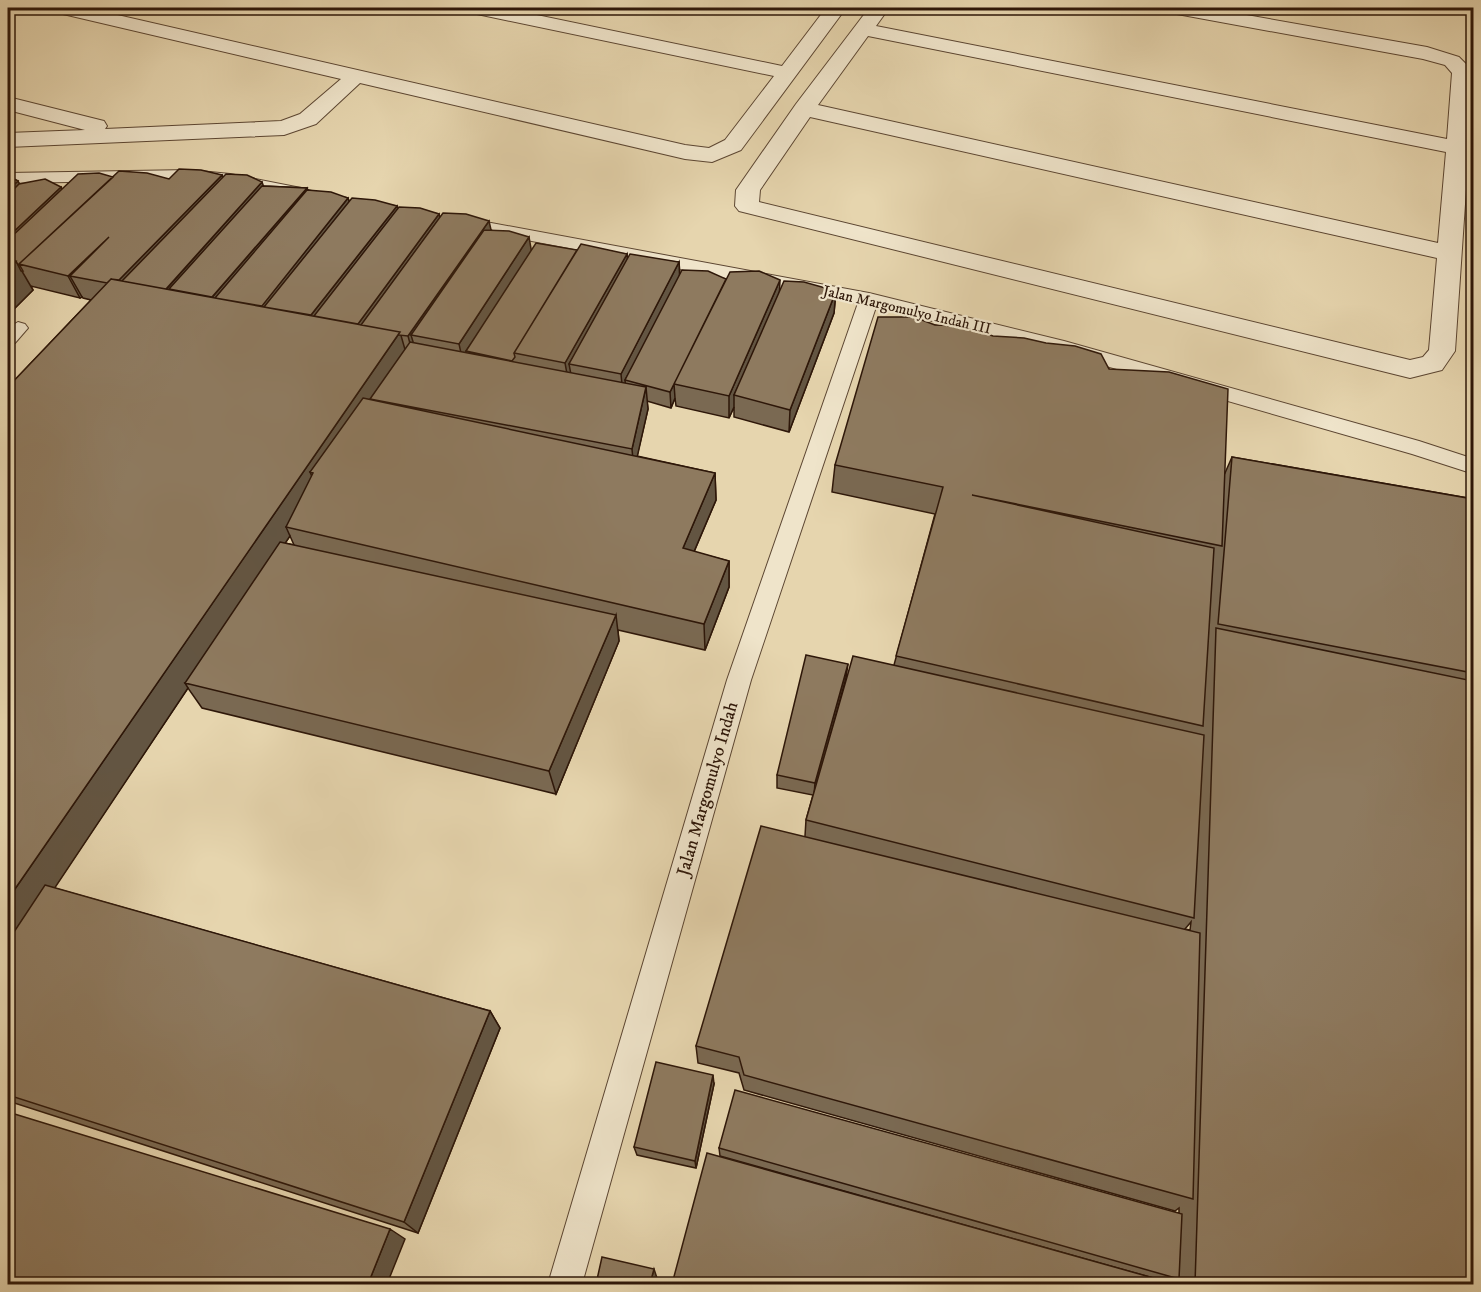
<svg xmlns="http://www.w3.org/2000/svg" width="1481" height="1292" font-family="'IM FELL DW Pica',serif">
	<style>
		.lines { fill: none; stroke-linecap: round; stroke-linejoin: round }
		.service-casing { stroke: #5c4632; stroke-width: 2 }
		.minor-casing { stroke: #5c4632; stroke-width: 2 }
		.service { fill: #efe4ca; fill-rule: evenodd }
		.minor { fill: #efe4ca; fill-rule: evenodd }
		.wall { fill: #7a6952; stroke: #2e1709; stroke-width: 1.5; fill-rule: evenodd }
		.shaded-wall { fill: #635542; stroke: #2e1709; stroke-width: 1.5 }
		.building { fill: #8e7a5f; stroke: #2e1709; stroke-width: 1.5 }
		.labels { text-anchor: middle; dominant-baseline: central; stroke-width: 4.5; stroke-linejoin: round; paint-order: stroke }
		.far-street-label { font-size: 15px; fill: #2e1709; stroke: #efe4ca }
		.street-label { font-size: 18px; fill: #2e1709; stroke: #efe4ca }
	</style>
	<rect width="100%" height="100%" fill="#e6d5ae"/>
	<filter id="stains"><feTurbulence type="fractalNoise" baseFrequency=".00333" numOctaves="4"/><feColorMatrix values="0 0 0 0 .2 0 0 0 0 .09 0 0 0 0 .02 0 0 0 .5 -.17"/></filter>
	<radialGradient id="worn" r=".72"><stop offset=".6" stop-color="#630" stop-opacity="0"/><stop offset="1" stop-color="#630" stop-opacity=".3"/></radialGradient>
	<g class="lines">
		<!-- service casing -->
		<g class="service-casing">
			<path id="service" d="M190 170 230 174 301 188 307 189 310 193 307 197 301 198 230 184 190 180 8 183V173Z
				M459 217 869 293 1064 341 1419 441 1474 459V474L1412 454 1061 353 876 307 751 680 582 1284H548L727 680 858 303 453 226 450 222 453 218Z
				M18 322 25 324 28 328 15 343 8 345V328Z"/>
		</g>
		<!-- minor casing -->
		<g class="minor-casing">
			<path id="minor" d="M53 8H87L685 145 709 148 725 140 774 76 477 14 470 12 467 8H503L782 66 826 8H846L741 150 712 162 685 159 360 83 316 124 284 135 8 147V133L85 130 8 110V97L104 121 107 126 105 129 281 121 300 114 341 79 63 14 56 12Z
				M869 8H889L876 26 1447 139 1452 73 1445 65 1423 59 1177 14 1170 12 1167 8H1207L1427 47 1459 57 1474 72 1455 351 1442 370 1410 378 739 211 735 206 736 190 796 104ZM868 36 1446 152 1438 243 818 105ZM810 117 1437 258 1429 350 1423 357 1410 360 759 202 760 190Z"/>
		</g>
		<!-- service -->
		<use href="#service" class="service"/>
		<!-- minor -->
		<use href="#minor" class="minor"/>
	</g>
	<!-- wall -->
	<path class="wall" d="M222 175 223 177 264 186 307 188 308 190 348 198 349 201 397 206V208L439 214 440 218 491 230 531 250H577L627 254V259L679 262 680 274 726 279 779 291H836L834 313 789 432 734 417V407L729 418 676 406 675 398 671 408 647 401 648 409 637 456 715 473 716 500 694 552 729 561V587L705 650 618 630 619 641 556 794 202 708 188 688 54 888 490 1011 500 1028 418 1233 8 1101V387L91 300 83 298 82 297 80 298 31 286 33 290 8 315V176L18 181 19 184 61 187 62 189 113 177 169 179ZM290 536 294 545 285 543Z
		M935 325 1109 369 1225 473 1232 457 1473 499V1284H1176V1281L1171 1283 720 1156 719 1148 1179 1213V1208L1175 1211 744 1090 739 1073 698 1063 696 1046 805 836 806 820 813 795 777 788V775L846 678 817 782 894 665 935 514 832 492 835 465ZM1191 922 1190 930 1185 929Z
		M714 1084 696 1168 637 1155 634 1147Z"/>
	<!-- shaded-wall -->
	<path class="shaded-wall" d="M222 175 231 198 119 284 114 285Z
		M18 181 26 196 8 213V190Z
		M262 182 270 204 165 293H163Z
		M61 187 69 203 8 261V237Z
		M307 188 314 210 212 302 209 301Z
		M348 198 355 220 261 311 258 310Z
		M397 206 403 228 311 320 308 319Z
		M439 214 444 236 358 329 355 328Z
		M489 221 494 243 411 335 417 355 414 359 408 336Z
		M109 237 70 276 82 297 80 298 68 276Z
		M529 237 533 260 466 351 468 360 464 367 459 344Z
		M627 254 629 276 569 364 572 380 569 385 565 363Z
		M16 261 33 290 8 315V269Z
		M679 262 680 285 625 380 626 391 623 396 621 374Z
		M726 279 674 384 675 398 671 408 670 392Z
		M780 280 779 303 734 395V407L729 418V396Z
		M836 291 834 313 789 432 790 410Z
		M400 332 408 360 313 473 310 472 319 493 286 527 290 536 191 684 185 683 188 688 8 958V899Z
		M646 387 648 409 634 471 632 449Z
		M715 473 716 500 684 575 683 548Z
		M729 561V587L705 650 704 624Z
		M616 615 619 641 556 794 549 771Z
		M848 664 846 678 814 795 815 783Z
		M490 1011 500 1028 418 1233 404 1222Z
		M713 1075 714 1084 696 1168 695 1161Z
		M390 1229 405 1239 387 1284H368Z
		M654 1269 657 1278 656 1284H650Z"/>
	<!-- building -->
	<path class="building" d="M179 169 201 170 222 175 119 280 111 279 107 283 70 276 109 237 68 276 19 264 119 171 147 173 169 179Z
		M99 173 113 177 19 264 23 271H21L16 261 8 260V240L78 174Z
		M226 174 247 175 262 182 166 289 122 281Z
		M8 176 18 181 8 190Z
		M45 179 61 187 8 237V195L19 184Z
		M262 186 307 188 212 297 169 289Z
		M307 190 331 192 348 198 262 306 215 298Z
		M352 198 375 200 397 206 311 315 264 307Z
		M399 207 420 208 439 214 358 324 314 316Z
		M443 213 466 214 489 221 408 336 398 335 400 332 361 325Z
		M484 230 509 231 529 237 459 344 411 335Z
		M536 243 577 250 514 353 515 357 512 361 466 351Z
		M581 244 627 254 565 363 514 353Z
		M630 254 679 262 621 374 569 364Z
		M8 260 16 261 8 269Z
		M682 270 708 271 726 279 670 392 625 380Z
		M759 271 780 280 729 396 674 384 730 272Z
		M111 279 400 332 8 899V387Z
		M784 281 804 282 836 291 790 410 734 395Z
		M878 317H914L935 325 962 326 993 336 1024 338 1046 343 1075 346 1101 354 1109 369 1169 372 1228 389 1222 546 972 495 1214 548 1203 726 896 656 943 487 835 465Z
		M410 342 646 387 632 449 370 399Z
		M363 398 715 473 683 548 729 561 704 624 286 527 313 473 310 472Z
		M1232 457 1473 499V673L1218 624Z
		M280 542 616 615 549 771 185 683Z
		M1216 628 1473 681V1284H1195Z
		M806 655 848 664 815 783 777 775Z
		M853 656 1204 735 1194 918 806 820Z
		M761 826 1200 933 1193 1199 744 1075 739 1057 696 1046Z
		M45 885 490 1011 404 1222 8 1095V941Z
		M656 1062 713 1075 695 1161 634 1147Z
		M735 1090 1182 1214 1179 1279 719 1148Z
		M8 1112 390 1229 368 1284H8Z
		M707 1153 1175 1284H672Z
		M602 1257 654 1269 650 1284H596Z"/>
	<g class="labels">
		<!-- far-street labels -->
		<g class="far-street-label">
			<text transform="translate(907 310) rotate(13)">Jalan Margomulyo Indah III</text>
		</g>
		<!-- street labels -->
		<g class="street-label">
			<text transform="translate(708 789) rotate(-74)">Jalan Margomulyo Indah</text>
		</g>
	</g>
	<!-- margin -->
	<rect width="1481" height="1292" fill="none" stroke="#e6d5ae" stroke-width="30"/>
	<rect x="9" y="9" width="1463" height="1274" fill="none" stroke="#2e1709" stroke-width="3"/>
	<rect x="15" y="15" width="1451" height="1262" fill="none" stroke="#2e1709" stroke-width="1.5"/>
	<rect width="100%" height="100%" filter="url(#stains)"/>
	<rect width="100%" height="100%" fill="url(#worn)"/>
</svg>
